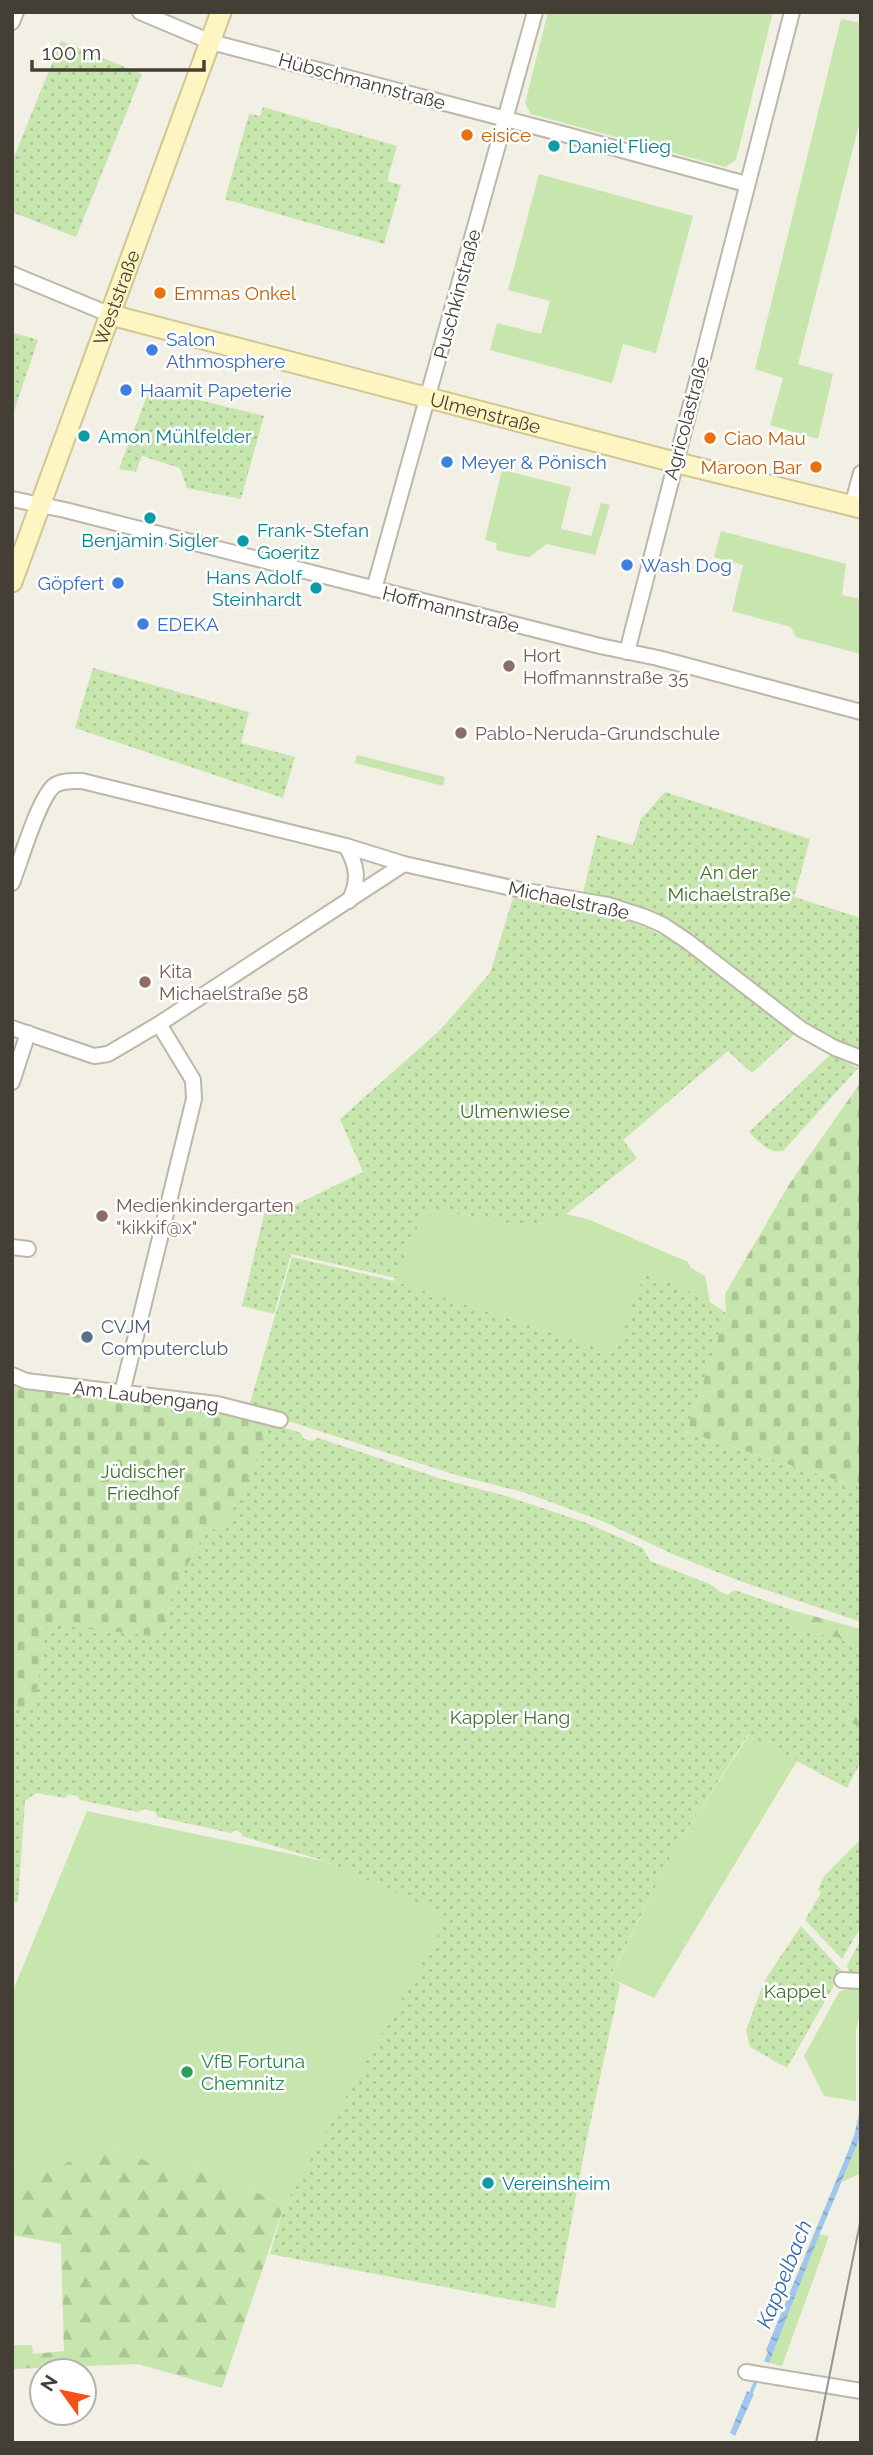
<svg xmlns="http://www.w3.org/2000/svg" width="873" height="2455" font-family="Raleway,sans-serif">
	<style>
		.green { fill: #c6e6ad }
		.forest { fill: url(#forest-firs) }
		.cemetery { fill: url(#cemetery-stones) }
		.garden { fill: url(#garden-dots) }
		.water { fill: url(#water-waves) }
		.lines { fill: none; stroke-linecap: round; stroke-linejoin: round }
		.stream { stroke: #a0c6ee; stroke-width: 3.5 }
		.street-casing { stroke: #bdb7a7; stroke-width: 18 }
		.secondary-casing { stroke: #d1c794; stroke-width: 23 }
		.street { stroke: #fff; stroke-width: 14 }
		.secondary { stroke: #fdf5c2; stroke-width: 19 }
		.tram { stroke: #949494; stroke-width: 2 }
		.food-dot { fill: #e8710a; stroke: #fff; stroke-width: 2.5 }
		.culture-dot { fill: #0f9aa8; stroke: #fff; stroke-width: 2.5 }
		.shop-dot { fill: #3f7fe0; stroke: #fff; stroke-width: 2.5 }
		.education-dot { fill: #8d6e63; stroke: #fff; stroke-width: 2.5 }
		.service-dot { fill: #5c6f8a; stroke: #fff; stroke-width: 2.5 }
		.leisure-dot { fill: #2e9e5b; stroke: #fff; stroke-width: 2.5 }
		.labels { text-anchor: middle; dominant-baseline: central; stroke-width: 5; stroke-linejoin: round; paint-order: stroke }
		.street-label { font-size: 19px; fill: #443f34; stroke: #fff }
		.food-label { font-size: 19px; fill: #c56008; stroke: #fff; text-anchor: start }
		.culture-label { font-size: 19px; fill: #0d838f; stroke: #fff; text-anchor: start }
		.shop-label { font-size: 19px; fill: #366cbe; stroke: #fff; text-anchor: start }
		.education-label { font-size: 19px; fill: #785e54; stroke: #fff; text-anchor: start }
		.park-label { font-size: 19px; fill: #3e7429; stroke: #fff }
		.service-label { font-size: 19px; fill: #4e5e75; stroke: #fff; text-anchor: start }
		.leisure-label { font-size: 19px; fill: #27864d; stroke: #fff; text-anchor: start }
		.water-label { font-size: 21px; font-style: italic; fill: #306bad; stroke: #fff }
	</style>
	<defs>
		<pattern id="forest-firs" width="22" height="20" patternUnits="userSpaceOnUse" patternTransform="scale(1.75)"><rect width="22" height="20" fill="#c6e6ad"/><path d="M5 1l3.5 6h-7zM16 11l3.5 6h-7z" fill="#abc695"/></pattern>
		<pattern id="cemetery-stones" width="16" height="16" patternUnits="userSpaceOnUse" patternTransform="scale(1.75)"><rect width="16" height="16" fill="#c6e6ad"/><path d="M2 7V4a2 2 0 0 1 4 0v3zM10 15v-3a2 2 0 0 1 4 0v3z" fill="#abc695"/></pattern>
		<pattern id="garden-dots" width="8" height="8" patternUnits="userSpaceOnUse" patternTransform="scale(1.75)"><rect width="8" height="8" fill="#c6e6ad"/><path d="M2 2h.1M6 6h.1" fill="none" stroke="#abc695" stroke-width="1.8" stroke-linecap="round"/></pattern>
		<pattern id="water-waves" width="16" height="10" patternUnits="userSpaceOnUse" patternTransform="scale(1.75)"><rect width="16" height="10" fill="#a0c6ee"/><path d="M0 5q4-4 8 0t8 0" fill="none" stroke="#84a2c2"/></pattern>
	</defs>
	<rect width="100%" height="100%" fill="#f2efe4"/>
	<!-- green -->
	<path class="green" d="M548 12H773L736 160 725 167 531 114 525 103Z
		M841 19 861 23V117L798 364 833 374 818 439 770 425 783 378 755 369Z
		M539 174 693 216 656 353 623 344 612 383 490 350 497 323 541 334 550 301 508 290Z
		M502 470 571 487 561 529 591 536 601 503 610 505 595 555 546 544 530 557H527L496 550 497 543 485 540Z
		M721 531 846 564 842 595 861 599V654L796 637 791 627 732 611 743 565 714 557Z
		M357 755 445 777 443 786 355 763Z
		M425 1211 466 1215 530 1228 566 1214 590 1220 688 1262 691 1268 705 1276 710 1302 646 1272 613 1353 394 1281Z
		M749 1735 797 1761 654 1998 610 1978 674 1850Z
		M87 1811 328 1862 449 1917 284 2206 212 2170 197 2166 167 2171 116 2147 107 2145 35 2177 12 2163V1998L15 1986Z
		M855 1985 861 1986V2012L856 2029V2101L824 2096 804 2056 839 1992Z
		M861 2134V2173L842 2182 859 2140Z
		M819 2234 829 2236 782 2366 769 2363Z"/>
	<!-- forest -->
	<path class="forest" d="M795 1611 861 1629V1651L839 1638 791 1629Z
		M861 1691V1728L848 1721Z
		M106 2145 116 2147 167 2171 197 2166 212 2170 284 2206 222 2388 138 2364 12 2369V2345H32L33 2354 64 2351 61 2244 12 2235V2163L35 2177Z"/>
	<!-- cemetery -->
	<path class="cemetery" d="M861 1082V1488L686 1432 726 1313 725 1294 790 1183Z
		M12 1378 217 1407 269 1423 250 1478 222 1527 206 1531 174 1591 159 1638 34 1712 12 1709Z"/>
	<!-- garden -->
	<path class="garden" d="M61 41 142 74 76 237 12 212V162Z
		M263 107 397 146 387 181 401 185 384 244 225 199 249 114 260 116Z
		M12 332 38 340 12 417Z
		M150 388 264 416 241 499 187 488 180 468 142 456 136 472 119 469Z
		M93 668 249 712 241 743 295 757 283 798 75 728Z
		M665 792 810 839 794 897 861 918V1050L825 1036 747 977 668 922 582 897 597 835 633 845 641 819Z
		M513 898C543 903 573 906 603 913 673 929 742 987 799 1030L752 1073 728 1051 623 1140 637 1158 566 1214 530 1228 466 1215 425 1211 396 1278 291 1254 274 1314 242 1306 266 1207 283 1211 363 1172 340 1119 440 1030 490 973Z
		M830 1055 858 1068 783 1151C768 1153 759 1142 749 1132Z
		M292 1257 394 1281 613 1353 646 1271 710 1302 726 1313 686 1432 861 1488V1622L740 1581 677 1556 602 1521 526 1493 456 1475 254 1410 250 1403Z
		M269 1423 301 1433 304 1439 312 1441 318 1438 442 1479 506 1496 587 1523 643 1548 650 1561 712 1585 717 1590 727 1595 735 1590 795 1611 791 1629 839 1638 861 1651V1691L848 1721 861 1728V1761L847 1788 748 1735 674 1850 610 1977 620 1984 586 2143 555 2308 270 2254 284 2206 448 1917 328 1862 242 1836 241 1833 235 1830 231 1833 158 1817 155 1812 144 1809 138 1812 80 1800 77 1796 69 1794 65 1798 36 1793 25 1801 18 1902H12V1709L34 1711 47 1624 159 1637 174 1591 206 1531 222 1527 250 1478Z
		M861 1839V1927L842 1959 805 1920 821 1893 818 1889 825 1875Z
		M801 1926 842 1971 787 2068 750 2047 746 2030 765 1980Z
		M861 1939V1977L851 1975 847 1966Z"/>
	<!-- water -->
	<path class="water" d="M861 2106 859 2140 818 2238 769 2363 764 2361 768 2352 766 2350 845 2159 854 2136Z
		M747 2391 754 2394 735 2436 730 2433Z"/>
	<g class="lines">
		<!-- stream -->
		<path class="stream" d="M749 2397 757 2379"/>
		<!-- street casing -->
		<g class="street-casing">
			<path id="street" d="M140 12 211 42 567 135 746 184
				M12 22 16 12
				M12 274 111 315
				M12 499 65 510 600 646 658 658 861 712
				M852 506 861 473
				M374 589 535 12
				M627 652 792 12
				M346 846C357 865 360 881 349 901
				M12 883C20 863 39 796 55 785 63 780 73 781 82 781L346 846 404 864 521 890 608 905 645 917 663 925 687 941 801 1029 835 1048 861 1058
				M12 1028 94 1056 108 1054 159 1024 404 864
				M12 1082 28 1033
				M12 1247 28 1249
				M12 1375 26 1381 217 1404 280 1420
				M122 1393 194 1099 193 1080 159 1024
				M842 1980 861 1981
				M746 2372 861 2391"/>
		</g>
		<!-- secondary casing -->
		<g class="secondary-casing">
			<g id="secondary">
				<path id="s1" d="M111 315 674 462 861 508"/>
				<path id="s2" d="M12 582 221 12"/>
			</g>
		</g>
		<!-- street -->
		<use href="#street" class="street"/>
		<!-- secondary -->
		<use href="#secondary" class="secondary"/>
		<!-- tram -->
		<path class="tram" d="M816 2443 861 2218"/>
	</g>
	<!-- markers -->
	<g class="food-dot">
		<circle cx="467" cy="135" r="7"/>
		<circle cx="160" cy="293" r="7"/>
		<circle cx="710" cy="438" r="7"/>
		<circle cx="816" cy="467" r="7"/>
	</g>
	<g class="culture-dot">
		<circle cx="554" cy="146" r="7"/>
		<circle cx="84" cy="436" r="7"/>
		<circle cx="150" cy="518" r="7"/>
		<circle cx="243" cy="541" r="7"/>
		<circle cx="316" cy="588" r="7"/>
		<circle cx="488" cy="2183" r="7"/>
	</g>
	<g class="shop-dot">
		<circle cx="152" cy="350" r="7"/>
		<circle cx="126" cy="390" r="7"/>
		<circle cx="447" cy="462" r="7"/>
		<circle cx="627" cy="565" r="7"/>
		<circle cx="118" cy="583" r="7"/>
		<circle cx="143" cy="624" r="7"/>
	</g>
	<g class="education-dot">
		<circle cx="509" cy="666" r="7"/>
		<circle cx="461" cy="733" r="7"/>
		<circle cx="145" cy="982" r="7"/>
		<circle cx="102" cy="1216" r="7"/>
	</g>
	<circle class="service-dot" cx="87" cy="1337" r="7"/>
	<circle class="leisure-dot" cx="187" cy="2072" r="7"/>
	<g class="labels">
		<!-- street labels -->
		<g class="street-label">
			<text transform="translate(362 81) rotate(15)">Hübschmannstraße</text>
			<text transform="translate(457 294) rotate(-75)">Puschkinstraße</text>
			<text stroke="none"><textPath href="#s2" startOffset="303">Weststraße</textPath></text>
			<text stroke="none"><textPath href="#s1" startOffset="387">Ulmenstraße</textPath></text>
			<text transform="translate(686 418) rotate(-75)">Agricolastraße</text>
			<text transform="translate(451 609) rotate(14)">Hoffmannstraße</text>
			<text transform="translate(569 900) rotate(12)">Michaelstraße</text>
			<text transform="translate(146 1396) rotate(7)">Am Laubengang</text>
		</g>
		<!-- food labels -->
		<g class="food-label">
			<text x="481" y="135">eisice</text>
			<text x="174" y="293">Emmas Onkel</text>
			<text x="724" y="438">Ciao Mau</text>
			<text x="802" y="467" text-anchor="end">Maroon Bar</text>
		</g>
		<!-- culture labels -->
		<g class="culture-label">
			<text x="568" y="146">Daniel Flieg</text>
			<text x="98" y="436">Amon Mühlfelder</text>
			<text x="257" y="530">Frank-Stefan<tspan x="257" dy="22">Goeritz</tspan></text>
			<text x="150" y="540" text-anchor="middle">Benjamin Sigler</text>
			<text x="302" y="577" text-anchor="end">Hans Adolf<tspan x="302" dy="22">Steinhardt</tspan></text>
			<text x="502" y="2183">Vereinsheim</text>
		</g>
		<!-- shop labels -->
		<g class="shop-label">
			<text x="166" y="339">Salon<tspan x="166" dy="22">Athmosphere</tspan></text>
			<text x="140" y="390">Haamit Papeterie</text>
			<text x="461" y="462">Meyer &amp; Pönisch</text>
			<text x="641" y="565">Wash Dog</text>
			<text x="104" y="583" text-anchor="end">Göpfert</text>
			<text x="157" y="624">EDEKA</text>
		</g>
		<!-- education labels -->
		<g class="education-label">
			<text x="523" y="655">Hort<tspan x="523" dy="22">Hoffmannstraße 35</tspan></text>
			<text x="475" y="733">Pablo-Neruda-Grundschule</text>
			<text x="159" y="971">Kita<tspan x="159" dy="22">Michaelstraße 58</tspan></text>
			<text x="116" y="1205">Medienkindergarten<tspan x="116" dy="22">"kikkif@x"</tspan></text>
		</g>
		<!-- park labels -->
		<g class="park-label">
			<text x="729" y="872">An der<tspan x="729" dy="22">Michaelstraße</tspan></text>
			<text x="515" y="1111">Ulmenwiese</text>
			<text x="143" y="1471">Jüdischer<tspan x="143" dy="22">Friedhof</tspan></text>
			<text x="510" y="1717">Kappler Hang</text>
			<text x="795" y="1991">Kappel</text>
		</g>
		<!-- service labels -->
		<g class="service-label">
			<text x="101" y="1326">CVJM<tspan x="101" dy="22">Computerclub</tspan></text>
		</g>
		<!-- leisure labels -->
		<g class="leisure-label">
			<text x="201" y="2061">VfB Fortuna<tspan x="201" dy="22">Chemnitz</tspan></text>
		</g>
		<!-- water labels -->
		<g class="water-label">
			<text transform="translate(784 2274) rotate(-68)">Kappelbach</text>
		</g>
	</g>
	<!-- border -->
	<rect width="873" height="2455" fill="none" stroke="#443f34" stroke-width="28"/>
	<!-- north arrow -->
	<g transform="translate(63 2392) rotate(303)"><circle r="33" fill="#ffffff" stroke="#b4b2ae" stroke-width="2"/>
	<path d="M0-5L12 26L0 18L-12 26Z" fill="#f64f17"/>
	<text y="-10" font-size="19" font-weight="bold" text-anchor="middle" fill="#443f34">N</text>
	</g>
	<!-- scale -->
	<path d="M32 60v10h172v-10" fill="none" stroke="#443f34" stroke-width="3.5"/>
	<text x="42" y="60" font-size="21" fill="#443f34" stroke="#ffffff" stroke-width="5" paint-order="stroke">100 m</text>
</svg>
